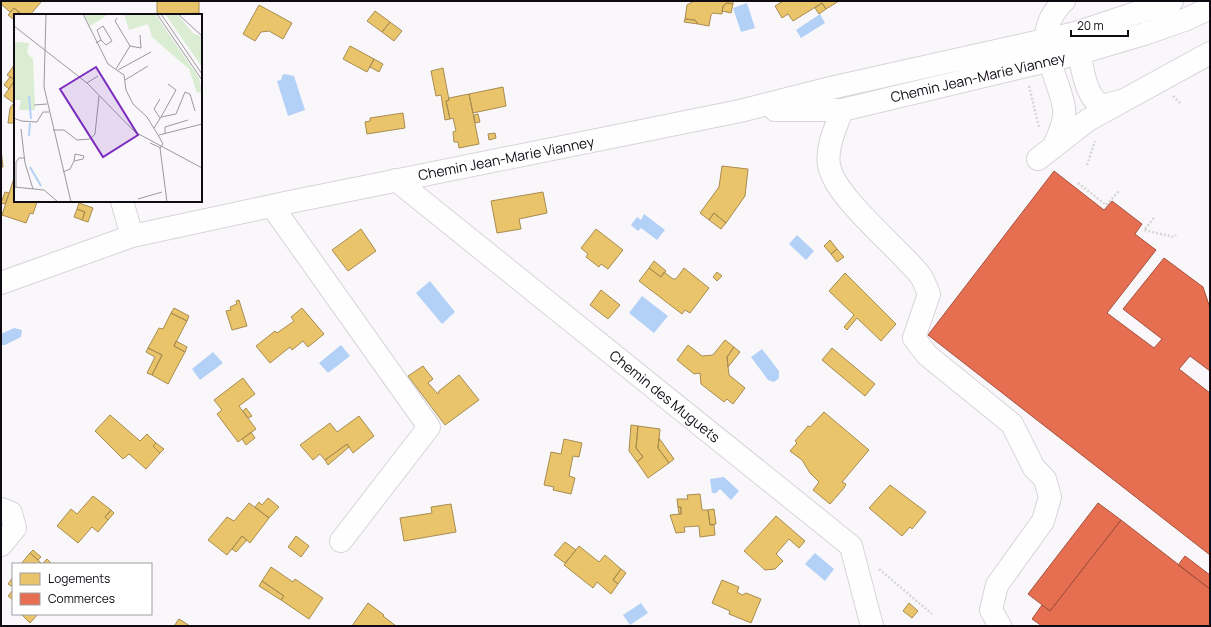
<svg xmlns="http://www.w3.org/2000/svg" width="1211" height="627" font-family="Manrope,sans-serif">
	<style>
		.water { fill: #b3d1f6 }
		.homes { fill: #e9c46a; stroke: #a88c50 }
		.shops { fill: #e76f51; stroke: #a6513e }
		.lines { fill: none; stroke-linecap: round; stroke-linejoin: round }
		.minor-casing { stroke: #d8d4da; stroke-width: 24 }
		.path { stroke: #d7d6d7; stroke-width: 2.5; stroke-dasharray: 2 2; stroke-linecap: butt }
		.minor { stroke: #fefefe; stroke-width: 22 }
		.labels { text-anchor: middle; dominant-baseline: central; stroke-width: 4; stroke-linejoin: round; paint-order: stroke }
		.street-label { font-size: 14px; fill: #100a13; stroke: #fff }
		.inset-river { fill: none; stroke: #b3d1f6; stroke-width: 2 }
		.inset-road { fill: none; stroke: #9c989e; stroke-width: 1 }
		.view { fill: #7b2cbf; fill-opacity: 0.15; stroke: #7b2cbf; stroke-width: 2 }
		.inset-edge { fill: none; stroke: #100a13; stroke-width: 2 }
	</style>
	<rect width="100%" height="100%" fill="#f9f7fa"/>
	<!-- water -->
	<path class="water" d="M747 3 755 28 741 32 733 8Z
		M820 14 825 23 801 38 796 30Z
		M284 74 294 76 305 110 288 116 277 81 281 80 282 76Z
		M644 214 665 230 657 240 641 228 638 231 631 225 637 217 641 220Z
		M797 235 814 251 806 260 789 244Z
		M430 281 455 312 442 324 416 293Z
		M642 296 668 316 654 333 629 313Z
		M14 328 22 330 21 337 5 345H1V334Z
		M341 345 350 356 328 373 319 363Z
		M762 349 779 371V378L774 382 768 380 751 357Z
		M213 352 223 363 200 380 192 369Z
		M724 477 739 491 731 500 720 489 716 493H712L710 479Z
		M815 553 834 569 825 581 805 564Z
		M641 603 648 613 630 625 623 615Z"/>
	<!-- homes -->
	<path class="homes" d="M1 1H41V2L30 15H23L14 8 10 12 1 4Z
		M157 1H199V13L157 15Z
		M694 1H733V4L727 3 723 6 722 14 713 13 711 15 709 26 698 24 695 20 685 19 687 5Z
		M783 1H839L826 9 822 3 793 21 788 14 782 18 775 6Z
		M727 3 733 4 731 13 722 11 723 6Z
		M822 3 826 9 819 14 815 8Z
		M259 5 292 23 283 39 269 31 261 32 255 41 243 34Z
		M14 8 19 12 15 15 13 19 8 15Z
		M375 11 390 22 382 32 367 21Z
		M685 19 695 20 698 24 684 22Z
		M390 22 402 31 394 41 382 32Z
		M350 46 374 59 367 72 343 59Z
		M374 59 383 64 379 72 370 67Z
		M15 64V80L7 75Z
		M443 68 449 100 446 101 450 119 445 120 441 95 436 96 431 71Z
		M10 77 15 80 9 89 4 85Z
		M15 80V123H8L10 108 14 103 4 96Z
		M503 87 506 106 473 113 469 94Z
		M469 94 479 144 459 148 458 142H454L453 132 456 131 453 118 450 119 446 101 449 100V98Z
		M403 113 405 128 367 134 365 122 370 121V118Z
		M478 114 480 122 475 123 474 115Z
		M495 133 496 138 489 140 488 134Z
		M1 149 3 167H1Z
		M722 166 748 169 745 196 726 223 714 213 709 220 700 213 719 187Z
		M15 175V201L37 202 33 214 30 213 26 223 2 215Z
		M5 192 9 193 5 204 1 203Z
		M543 192 547 213 519 219 521 229 497 233 491 201Z
		M79 203 93 208 88 222 82 220 85 212 77 209Z
		M77 209 85 212 82 220 74 217Z
		M714 213 726 223 721 229 709 220Z
		M361 229 376 251 348 271 332 250Z
		M596 229 623 250 608 269 601 264 599 267 586 257 588 254 581 248Z
		M830 240 837 249 831 254 824 246Z
		M837 249 844 257 837 262 831 254Z
		M654 261 666 271 661 277 649 268Z
		M649 268 661 277 664 272 673 279H676L684 268 709 288 690 313 685 310 682 314 639 281Z
		M717 272 722 276 717 281 713 277Z
		M845 273 896 324 881 341 857 318 847 330 844 327 854 315 829 291Z
		M601 290 620 305 608 319 590 305Z
		M239 300 247 326 232 330 226 311 231 310 230 307 237 304 236 301Z
		M174 308 189 316 187 321 171 313Z
		M302 308 324 334 308 347 303 341 292 350 290 347 270 363 256 346 275 331 277 333 294 321 291 317Z
		M171 313 187 321 174 346 185 352 168 384 152 375 162 355 148 348 159 328 163 329Z
		M725 340 734 347 727 357 729 375 745 388 733 404 727 399 724 402 701 384 700 373 694 374 677 360 688 345 702 356 713 355Z
		M176 341 187 347 185 352 174 346Z
		M734 347 740 352 728 367 727 357Z
		M148 348 162 355 152 375 147 373 155 357 146 352Z
		M832 348 875 384 865 396 822 360Z
		M423 366 433 379 428 383 438 394 439 391 459 375 479 400 445 425 408 376Z
		M243 378 255 394 239 406 256 429 238 442 217 414 222 410 214 400Z
		M246 408 252 416 248 418 243 411Z
		M824 412 869 450 842 482 846 484 844 488 830 504 813 490 819 482 810 473 802 460 790 451 797 443 795 441 808 426 810 427Z
		M110 415 140 441 147 434 156 443 153 446 160 453 146 469 129 454 123 459 95 431Z
		M359 416 374 436 353 453 347 444 325 460 320 454 313 460 300 445 330 423 337 432Z
		M631 425 638 426 636 448 643 457 637 462 629 451Z
		M638 426 660 429 658 448 669 463 648 478 637 462 643 457 636 448Z
		M251 432 255 438 246 445 242 439Z
		M659 438 674 459 669 463 658 448Z
		M564 439 582 443 579 457 573 456 569 476 575 478 571 494 553 490 554 487 544 485 551 452 561 454Z
		M156 443 164 449 160 453 153 446Z
		M347 444 349 447 328 465 325 460Z
		M890 485 926 512 912 529 910 527 902 536 869 508Z
		M700 494 702 510H708L710 525H714L715 535 700 537 699 526 684 527 685 532 676 533 670 515 681 514V507H678L677 499H688L687 495Z
		M93 496 111 510 105 517 108 520 98 532 92 527 78 543 57 526 71 509 77 514Z
		M268 498 279 507 269 518 255 507 259 502 262 505Z
		M249 503 269 518 250 543 242 536 227 555 208 540 227 517 234 521Z
		M451 504 456 532 404 541 400 518 432 513 431 507Z
		M678 507H681V514H679Z
		M714 509 716 524 710 525 708 510Z
		M111 510 114 513 108 520 105 517Z
		M776 516 805 541 799 548 789 539 776 554 783 561 775 569 765 570 744 551Z
		M242 536 247 540 236 552 232 549Z
		M296 536 309 546 301 557 288 547Z
		M565 542 576 550 565 563 554 555Z
		M579 546 599 562 605 555 621 569 613 580 618 584 611 594 597 582 593 588 564 565Z
		M33 550 41 557 38 560 30 553Z
		M30 553 38 560 42 564H21Z
		M47 559 52 564H42Z
		M271 567 293 582 295 579 323 598 309 619 281 600 284 596 262 581Z
		M621 569 626 573 618 584 613 580Z
		M13 577V587L8 584Z
		M722 580 739 587 737 592 742 595 746 593 761 599 751 623 729 614 730 611 712 603Z
		M262 581 284 596 281 600 259 586Z
		M13 590V600L8 596Z
		M368 603 384 615 383 616 396 626H352Z
		M909 603 918 611 912 618 903 611Z
		M21 614H38L30 623Z
		M179 619 190 626H174Z"/>
	<!-- shops -->
	<path class="shops" d="M1054 171 1104 210 1112 201 1142 224 1135 234 1156 250 1107 313 1154 348 1162 339 1123 309 1164 258 1203 287 1210 308V371L1190 356 1179 369 1210 393V555L928 335Z
		M1098 503 1121 520 1050 611 1028 594Z
		M1121 520 1210 589V626H1042L1032 619 1042 605 1050 611Z
		M1185 556 1210 575V589L1178 565Z"/>
	<g class="lines">
		<!-- minor casing -->
		<g class="minor-casing">
			<path id="minor" d="M1077 38C1081 58 1083 96 1102 106L1121 101
				M775 110H842L1080 53 1144 34 1187 19 1210 8
				M842 110C836 127 826 147 829 165 834 197 899 248 920 275 924 280 926 288 929 294L914 338 927 355 1012 424 1034 468 1045 479 1050 497 1043 521 997 585 991 610 1000 626
				M1054 146C1059 135 1066 120 1064 108 1059 76 1033 44 1054 13 1057 9 1060 4 1064 1
				M1038 159 1088 120 1210 53
				M396 180 851 546 872 626
				M122 201 132 236
				M272 206 429 427 341 541
				M1 283 132 236 285 203 740 111 835 87 1076 33 1172 1
				M1 509 11 513 15 528 1 545"/>
		</g>
		<!-- path -->
		<path class="path" d="M1029 86 1039 127
			M1173 96 1180 103
			M1087 165 1095 141
			M1078 183 1106 205 1119 191
			M1154 218 1144 230 1174 237 1176 235
			M879 569 932 614"/>
		<!-- minor -->
		<use href="#minor" class="minor"/>
	</g>
	<g class="labels">
		<!-- street labels -->
		<g class="street-label">
			<text transform="translate(978 77) rotate(-13)">Chemin Jean-Marie Vianney</text>
			<text transform="translate(506 158) rotate(-11)">Chemin Jean-Marie Vianney</text>
			<text transform="translate(665 396) rotate(39)">Chemin des Muguets</text>
		</g>
	</g>
	<!-- overview -->
	<g transform="translate(14 14)">
		<rect width="188" height="188" fill="#f9f7fa"/>
		<path d="M70 0H95L76 12ZM110 0H141L185 64 188 78 183 79 175 55 138 23 134 10 115 16ZM151 0H163L179 19 188 23V53ZM2 28 15 29 13 39 19 45 21 96H5L7 86H0V30Z" fill="#daedd2"/>
		<path class="inset-river" d="M15 82 17 105M15 122 16 109M16 153 27 172"/>
		<path class="inset-road" d="M32 0 30 73 57 188M69 0 94 50 110 61 112 76 119 90 133 103 144 121 149 130 146 134M143 0 188 66M147 0 188 60M164 0 188 22M0 12 73 69 121 118 188 154M82 29 87 26 92 31 98 27 89 12 83 16 87 26M116 32 127 34 126 21M102 55 116 32 101 7 103 4M104 56 137 38M111 66 134 52M73 69 84 62M20 91 33 90M147 103 162 76 154 70M0 104 7 107 23 108 29 98H35M146 104 140 95 146 85M140 114 147 103 162 100 171 78 176 80 181 97M7 115 11 149 19 175M39 116H50L63 126 76 125 81 120 85 82M151 119V113L174 106M145 121 188 110M136 129 147 134M146 134 153 188M49 158 56 155 60 147 69 145 70 142 61 140 60 147M0 173 30 176 44 188M2 173V148L5 144H10M124 185 148 178"/>
		<path class="view" d="M82 53 124 121 89 143 46 75Z"/>
		<rect width="188" height="188" class="inset-edge"/>
	</g>
	<!-- border -->
	<rect width="1211" height="627" fill="none" stroke="#100a13" stroke-width="4"/>
	<!-- legend -->
	<rect x="12" y="563" width="140" height="52" fill="#ffffff" stroke="#9f9da1"/>
	<rect x="20" y="573" width="20" height="12" fill="#e9c46a" stroke="#9f9da1"/>
	<text x="48" y="583" font-size="12" fill="#100a13">Logements</text>
	<rect x="20" y="593" width="20" height="12" fill="#e76f51" stroke="#9f9da1"/>
	<text x="48" y="603" font-size="12" fill="#100a13">Commerces</text>
	<!-- scale -->
	<path d="M1071 30v6h57v-6" fill="none" stroke="#100a13" stroke-width="2"/>
	<text x="1077" y="30" font-size="12" fill="#100a13" stroke="#ffffff" stroke-width="3" paint-order="stroke">20 m</text>
</svg>
